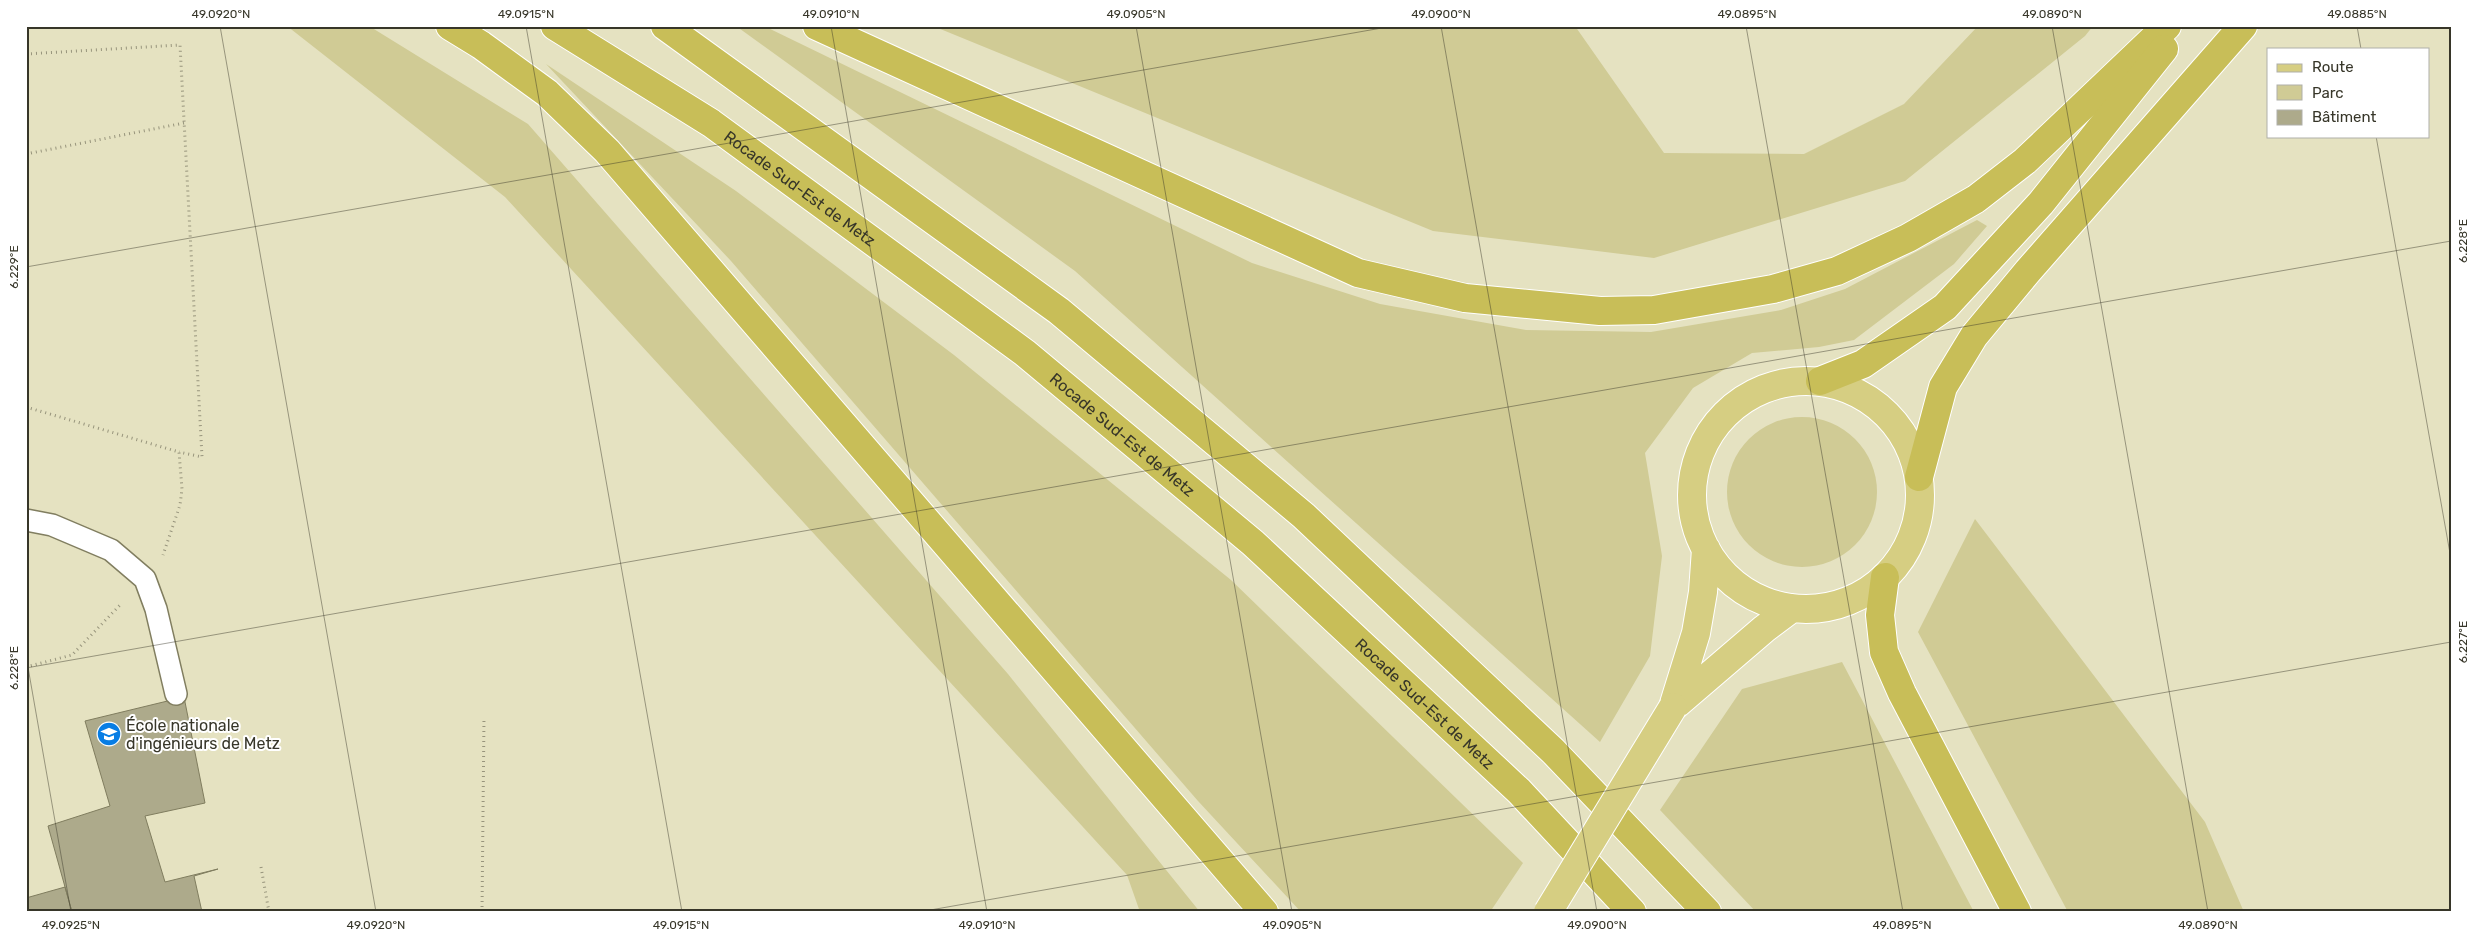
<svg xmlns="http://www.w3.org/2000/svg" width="2477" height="938" font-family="Rubik,sans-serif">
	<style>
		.green { fill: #d0cb95 }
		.building { fill: #adaa8b; stroke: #807d5f }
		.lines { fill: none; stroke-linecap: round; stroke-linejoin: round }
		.service-casing { stroke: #817e60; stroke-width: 24 }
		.primary-casing { stroke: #fff; stroke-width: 30 }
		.trunk-casing { stroke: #fff; stroke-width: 30 }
		.path { stroke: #97947c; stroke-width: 3; stroke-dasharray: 1 4; stroke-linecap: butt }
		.service { stroke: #fff; stroke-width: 21 }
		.primary { stroke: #d6ce82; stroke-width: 28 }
		.trunk { stroke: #c8be58; stroke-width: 28 }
		.primary-bridge-casing { stroke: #fff; stroke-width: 30; stroke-linecap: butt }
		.primary-bridge { stroke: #d6ce82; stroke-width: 28 }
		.ticks { fill: none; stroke: #373629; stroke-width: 1; stroke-opacity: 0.45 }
		.labels { text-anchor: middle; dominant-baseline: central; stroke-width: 4; stroke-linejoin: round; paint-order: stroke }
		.street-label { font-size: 16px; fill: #373629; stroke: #fff }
		.poi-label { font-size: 16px; fill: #373629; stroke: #fff; text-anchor: start }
		.neatline { fill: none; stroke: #373629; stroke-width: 2 }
		.ticks-label { font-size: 12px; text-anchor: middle; fill: #373629 }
	</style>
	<rect width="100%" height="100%" fill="#e5e2c1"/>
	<!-- green -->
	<path class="green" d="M287 26H369L528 124 1008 674 1200 912H1140L1127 875 505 197Z
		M736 26H764L1252 263 1380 304 1526 330 1651 332 1781 310 1845 289 1977 220 1987 226 1954 264 1854 340 1819 347 1752 353 1693 388 1645 453 1662 556 1650 656 1600 742 1075 271Z
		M933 26H1575L1664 153 1804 154 1904 104 1978 26H2093L2085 36 1905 181 1654 258 1433 231Z
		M546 64 736 191 954 355 1231 580 1523 863 1490 912H1301L1198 801 731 261Z
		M1727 492a75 75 0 1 1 150 0a75 75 0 1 1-150 0Z
		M1975 519 2205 822 2244 912H2068L1918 632Z
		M1842 662 1974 912H1756L1660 810 1742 689Z"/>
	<!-- building -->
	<path class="building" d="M184 697 205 803 145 816 165 882 218 869 194 876 202 912H72L48 826 110 806 85 721Z
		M65 887 72 912H26V898Z"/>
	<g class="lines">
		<!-- service casing -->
		<g class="service-casing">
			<path id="service" d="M26 520 52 525 111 550 145 579 156 609 176 694"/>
		</g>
		<!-- primary casing -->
		<g class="primary-casing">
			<path id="primary" d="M1692 495a114 114 0 1 1 228 0a114 114 0 1 1-228 0Z
				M1673 707 1696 633 1703 592 1706 549
				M1673 707 1764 629 1792 608"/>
		</g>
		<!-- trunk casing -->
		<g class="trunk-casing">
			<g id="trunk">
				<path d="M450 26 481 45 547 93 607 151 1264 912"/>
				<path id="s1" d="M555 26 711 123 1025 353 1253 543 1519 791 1632 912"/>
				<path d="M665 26 1059 311 1304 516 1553 751 1707 912"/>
				<path d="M817 26 1358 273 1465 298 1600 311 1654 310 1773 289 1837 271 1908 238 1976 199 2025 161 2167 26"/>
				<path d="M1820 381 1863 364 1945 307 2041 203 2164 49"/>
				<path d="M1919 477 1943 387 1974 336 2028 271 2243 26"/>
				<path d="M1885 577 1880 615 1884 652 1902 693 2017 912"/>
			</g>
		</g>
		<!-- path -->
		<path class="path" d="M26 54 180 45 202 457 179 452
			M26 154 184 123
			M26 407 179 452 182 489 180 505 163 555
			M26 667 72 655 122 603
			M261 867 269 912
			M482 912 484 717"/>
		<!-- service -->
		<use href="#service" class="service"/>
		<!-- primary -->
		<use href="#primary" class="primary"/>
		<!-- trunk -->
		<use href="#trunk" class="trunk"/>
		<!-- primary-bridge casing -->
		<g class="primary-bridge-casing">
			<path id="primary-bridge" d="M1548 912 1673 707"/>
		</g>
		<!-- primary-bridge -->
		<use href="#primary-bridge" class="primary-bridge"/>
	</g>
	<!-- ticks -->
	<path class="ticks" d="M220 26 376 912M526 26 682 912M831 26 987 912M1136 26 1292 912M1441 26 1597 912M1746 26 1903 912M2052 26 2208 912M2357 26 2361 49M2376 136 2451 559M26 267 1393 26M26 656 71 912M26 668 2451 241M919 912 2451 642"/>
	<!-- icons -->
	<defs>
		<g id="university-disc" transform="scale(1.25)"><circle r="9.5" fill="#077de4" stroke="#fff"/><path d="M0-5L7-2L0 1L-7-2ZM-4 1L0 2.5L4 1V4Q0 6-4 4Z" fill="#fff"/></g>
	</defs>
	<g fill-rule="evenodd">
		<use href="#university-disc" x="109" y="734"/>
	</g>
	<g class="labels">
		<!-- street labels -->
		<g class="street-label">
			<text stroke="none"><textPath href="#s1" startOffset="294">Rocade Sud-Est de Metz</textPath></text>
			<text stroke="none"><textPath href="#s1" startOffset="700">Rocade Sud-Est de Metz</textPath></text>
			<text stroke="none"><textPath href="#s1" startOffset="1105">Rocade Sud-Est de Metz</textPath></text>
		</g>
		<!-- poi labels -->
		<g class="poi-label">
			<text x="126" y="725">École nationale<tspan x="126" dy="18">d'ingénieurs de Metz</tspan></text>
		</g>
	</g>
	<!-- border -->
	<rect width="2477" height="938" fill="none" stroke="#ffffff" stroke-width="55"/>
	<!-- legend -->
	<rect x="2267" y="48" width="162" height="90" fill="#ffffff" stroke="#afafa9"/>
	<rect x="2277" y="64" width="25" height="8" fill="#d6ce82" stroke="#afafa9"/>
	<text x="2312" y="72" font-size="15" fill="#373629">Route</text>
	<rect x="2277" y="85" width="25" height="15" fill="#d0cb95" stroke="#afafa9"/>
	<text x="2312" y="98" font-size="15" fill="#373629">Parc</text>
	<rect x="2277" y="110" width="25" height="15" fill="#adaa8b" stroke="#afafa9"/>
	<text x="2312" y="122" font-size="15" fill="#373629">Bâtiment</text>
	<rect x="28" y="28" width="2422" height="882" class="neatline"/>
	<g class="ticks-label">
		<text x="221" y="18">49.0920°N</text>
		<text x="526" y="18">49.0915°N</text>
		<text x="831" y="18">49.0910°N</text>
		<text x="1136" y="18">49.0905°N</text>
		<text x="1441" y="18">49.0900°N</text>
		<text x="1747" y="18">49.0895°N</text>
		<text x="2052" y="18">49.0890°N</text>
		<text x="2357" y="18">49.0885°N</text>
		<text transform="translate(2463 241) rotate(-90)" y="4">6.228°E</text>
		<text transform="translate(14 267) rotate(-90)" y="4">6.229°E</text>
		<text transform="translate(2463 642) rotate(-90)" y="4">6.227°E</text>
		<text transform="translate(14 668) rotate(-90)" y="4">6.228°E</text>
		<text x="71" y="929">49.0925°N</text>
		<text x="376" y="929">49.0920°N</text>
		<text x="681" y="929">49.0915°N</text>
		<text x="987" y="929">49.0910°N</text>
		<text x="1292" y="929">49.0905°N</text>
		<text x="1597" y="929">49.0900°N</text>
		<text x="1902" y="929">49.0895°N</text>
		<text x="2208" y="929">49.0890°N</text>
	</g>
</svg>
